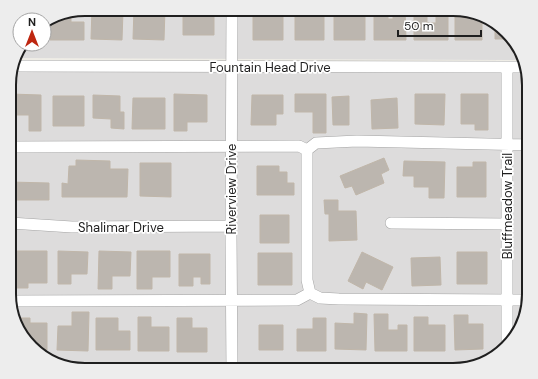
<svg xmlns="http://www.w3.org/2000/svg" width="538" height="379" font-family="'DM Sans',sans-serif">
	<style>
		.residential { fill: #dddcdc }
		.building { fill: #bcb6af; stroke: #c0b6a9 }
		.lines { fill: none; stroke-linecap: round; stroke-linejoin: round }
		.minor-casing { stroke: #a3a3a3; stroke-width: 12 }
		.minor { stroke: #fff; stroke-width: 11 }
		.labels { text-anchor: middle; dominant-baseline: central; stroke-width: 3.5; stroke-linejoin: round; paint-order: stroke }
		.street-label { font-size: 13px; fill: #1f1f1f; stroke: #fff }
		.rim { fill: none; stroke: #1f1f1f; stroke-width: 2 }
	</style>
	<rect width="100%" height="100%" fill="#efede6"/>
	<!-- residential -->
	<path class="residential" d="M85 9H457L499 25 521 51 523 60 19 58 26 44H44V25Z
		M12 70 527 72 529 81V298L513 340 486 362 453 370H81L39 354 19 332 10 303V75Z"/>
	<!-- building -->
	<path class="building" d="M92 9H115V11H123L122 40 91 39Z
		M134 9H148L147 16H152V9H165L164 40 133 39Z
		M183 9H214V35H183Z
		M253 9H266V15H283V40H253Z
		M295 9H308V14H324V40H295Z
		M334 9H365V40H334Z
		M374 9H388V19H393V9H405L406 40H374Z
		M414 9H427V23H436V11H448V40H414Z
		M455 9 482 18V40H455Z
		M71 14V22H84V40H50V22Z
		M495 23 499 25 511 39H495Z
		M10 94 41 95V131H29V115H10Z
		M174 94 207 95V122H187V131H174Z
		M295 94H326V133H313V112H295Z
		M415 94H445L444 125 415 124Z
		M461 94H488V130H475V124H461Z
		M93 95 120 96V112H124V129L111 128V119L93 118Z
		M252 95H283V114H276V125H251Z
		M53 96H84V126H53Z
		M349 96V125H333L332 97Z
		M133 98H165V129H132Z
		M397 98 398 128 372 129 371 100Z
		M384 158 389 170 381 174 384 183 356 195 352 186 345 188 340 176Z
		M76 160 110 161V169H128L127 197H62V183L68 184 69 166H76Z
		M404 161 445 162 444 198H429V187H414V176H403Z
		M473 162H486V197H457V167H473Z
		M140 163H171V197L140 196Z
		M257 166H279V172H287V183H294V195H257Z
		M10 182 49 183V200H10Z
		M324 200H338V211H356L357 240 329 241V214H325Z
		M260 215H289V243H260Z
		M14 251H47V283H28V288H14Z
		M58 251 88 252 87 274H71V284H58Z
		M99 251 131 252 130 276H112V289H98Z
		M137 251H170V277H152V289H137Z
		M362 252 393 267 382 290 366 282 363 289 348 281Z
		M457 252H487V284H457Z
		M258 253H292V285H258Z
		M179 254H210V284H201V277H193V286H179Z
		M440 257 441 285 412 286 411 258Z
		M72 312H89L88 351 57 350 58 326H72Z
		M354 313 367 314 366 350 335 349V323L354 324Z
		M374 314H388V330H398V325H407V351H375Z
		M454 315H468V324H483V349L455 350Z
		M138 317H151V327H169V351H138Z
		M414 317H428V325H445V351H414Z
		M15 318H30V323H47V350H35L19 332Z
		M96 318H118V331H130V350H96Z
		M177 318H192V328H207V352H177Z
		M313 318H326V351H297V329H313Z
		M259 325H283V350H259Z"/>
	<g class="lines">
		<!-- minor casing -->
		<g class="minor-casing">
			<path id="minor" d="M15 66 525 67
				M10 147 299 146 307 150V280L310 293 320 298 339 299 528 300
				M307 150 316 143 357 141 529 145
				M10 223 72 227 232 226
				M391 223 507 224
				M10 301 297 300 310 293
				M507 346V67
				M232 370 231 235 232 9"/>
		</g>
		<!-- minor -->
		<use href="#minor" class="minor"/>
	</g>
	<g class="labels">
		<!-- street labels -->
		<g class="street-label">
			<text x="270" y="67">Fountain Head Drive</text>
			<text transform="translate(231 189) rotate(-90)">Riverview Drive</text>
			<text transform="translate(507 206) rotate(-90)">Bluffmeadow Trail</text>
			<text x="121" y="227">Shalimar Drive</text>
		</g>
	</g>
	<!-- crop -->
	<path d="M0 0H538V379H0ZM85 16H453A69 69 0 0 1 522 85V294A69 69 0 0 1 453 363H85A69 69 0 0 1 16 294V85A69 69 0 0 1 85 16Z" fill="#ededed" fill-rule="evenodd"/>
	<path class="rim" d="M85 16H453A69 69 0 0 1 522 85V294A69 69 0 0 1 453 363H85A69 69 0 0 1 16 294V85A69 69 0 0 1 85 16Z"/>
	<!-- north arrow -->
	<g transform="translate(32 32)"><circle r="19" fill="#ffffff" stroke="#a5a5a5"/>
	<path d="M0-3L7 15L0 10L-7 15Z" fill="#be2610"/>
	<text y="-6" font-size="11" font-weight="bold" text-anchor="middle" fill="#1f1f1f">N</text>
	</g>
	<!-- scale -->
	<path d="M398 30v6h83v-6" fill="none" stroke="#1f1f1f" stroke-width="2"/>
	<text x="404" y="30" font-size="12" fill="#1f1f1f" stroke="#ffffff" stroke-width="3" paint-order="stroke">50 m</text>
</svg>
